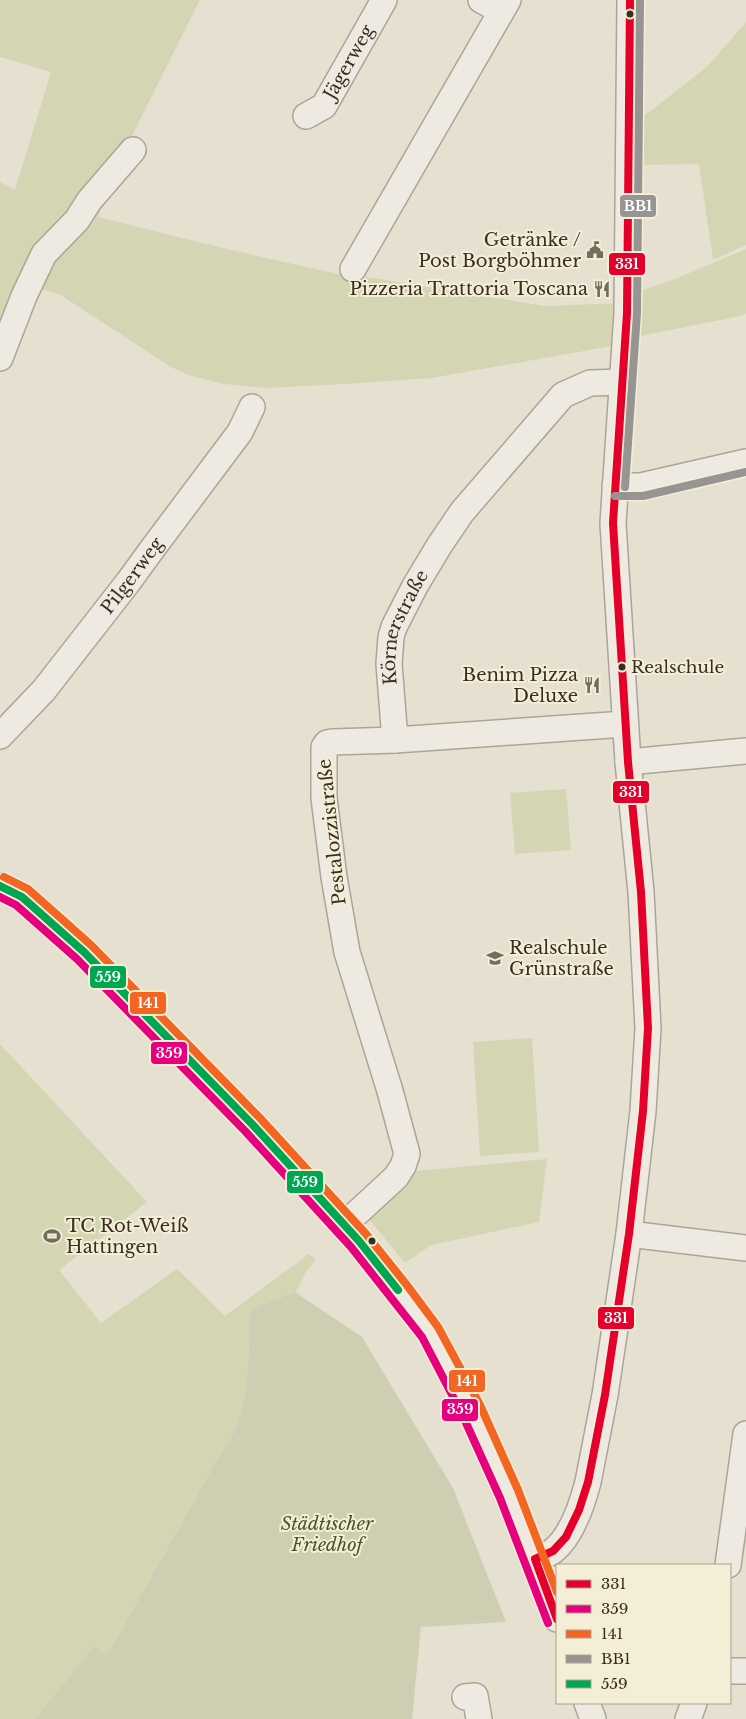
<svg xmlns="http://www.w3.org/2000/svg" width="746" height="1719" font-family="'Libre Baskerville',serif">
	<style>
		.green { fill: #d3d5b3 }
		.cemetery { fill: #cecfb2 }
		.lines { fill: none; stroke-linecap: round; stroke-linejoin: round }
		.minor-casing { stroke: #aba598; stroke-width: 28 }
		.minor { stroke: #eeeae1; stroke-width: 25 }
		.bus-1-casing { stroke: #f5eed7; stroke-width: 11 }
		.bus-2-casing { stroke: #f5eed7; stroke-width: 11 }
		.bus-3-casing { stroke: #f5eed7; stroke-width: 11 }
		.bus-4-casing { stroke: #f5eed7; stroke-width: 11 }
		.bus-5-casing { stroke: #f5eed7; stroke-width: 11 }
		.bus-1 { stroke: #e4002b; stroke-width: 8 }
		.bus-2 { stroke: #e5007d; stroke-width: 8 }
		.bus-3 { stroke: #f26522; stroke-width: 8 }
		.bus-4 { stroke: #979594; stroke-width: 8 }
		.bus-5 { stroke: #00a651; stroke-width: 8 }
		.bus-dot { fill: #3a2e20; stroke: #f5eed7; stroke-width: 2 }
		.labels { text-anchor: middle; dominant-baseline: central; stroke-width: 4; stroke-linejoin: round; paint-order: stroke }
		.bus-label { font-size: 17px; fill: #3a2e20; stroke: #f5eed7; text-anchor: start }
		.street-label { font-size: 18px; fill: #3a2e20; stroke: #f5eed7 }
		.poi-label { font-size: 18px; fill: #3a2e20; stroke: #f5eed7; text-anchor: end }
		.park-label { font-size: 18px; font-style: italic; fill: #485627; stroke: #f5eed7 }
		.line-badge { stroke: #f5eed7; stroke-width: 2 }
		.badge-label { font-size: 14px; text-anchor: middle; font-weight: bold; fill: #fff }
	</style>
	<rect width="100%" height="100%" fill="#e6e0d0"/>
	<!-- green -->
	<path class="green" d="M0 0H200L131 138 98 217 231 250 343 275 367 277 544 306 623 303V344L432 378 345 384 265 388 224 384 188 375 171 367 59 294 24 285 0 350V182L15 190 51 72 0 57Z
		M746 22V245L713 260 699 164 634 165 635 123 707 67Z
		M746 249V313L740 316 635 337V293L675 279Z
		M566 789 571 850 515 854 510 793Z
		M532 1038 539 1152 480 1156 473 1042Z
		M0 1044 147 1202 59 1270 101 1323 177 1269 225 1316 309 1254 316 1260 306 1272 296 1292 250 1310C248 1348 251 1416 225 1446L109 1652H100L95 1647 35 1719H0Z
		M547 1159 539 1222 431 1245 405 1263 368 1218 413 1172 416 1171Z"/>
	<!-- cemetery -->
	<path class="cemetery" d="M295 1292 362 1337 453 1488 506 1622 421 1627 412 1719H35L95 1646 100 1652H109L225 1446C251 1416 248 1347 250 1310Z"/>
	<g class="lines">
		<!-- minor casing -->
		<g class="minor-casing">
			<g id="minor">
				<path d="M481 0 501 11"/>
				<path id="s1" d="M306 116 324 106 384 0"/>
				<path d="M353 269 508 0"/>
				<path d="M0 358 24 296 44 254 77 220 89 201 133 150"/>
				<path d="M615 486H641L746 462"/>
				<path id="s2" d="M0 736 44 690 129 581 153 548 240 432 252 407"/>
				<path id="s3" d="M395 740 389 664 391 637 394 627 415 586 439 546 462 512 563 395 590 383 622 382"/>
				<path d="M628 762 746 751"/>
				<path d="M0 886 22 897 84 952 252 1124 359 1241 398 1290 430 1332 471 1410 509 1494 557 1619"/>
				<path d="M344 1225 396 1177 403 1166 407 1154 390 1091 347 952 334 877 324 798V747L327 743 332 742 395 740 625 724"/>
				<path d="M629 1234 746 1248"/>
				<path d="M535 1559C540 1557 548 1555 553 1551 572 1536 582 1505 588 1482L605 1395 629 1234 643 1111 648 1028 641 892 628 762 613 523 627 313 630 0"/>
				<path d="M728 1565 746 1434"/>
				<path d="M730 1671H746"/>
				<path d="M465 1697 475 1696 479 1719"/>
				<path d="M587 1703 593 1719"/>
				<path d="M688 1719 694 1703"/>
			</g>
		</g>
		<!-- minor -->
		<use href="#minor" class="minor"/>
		<!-- bus-1 casing -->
		<g class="bus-1-casing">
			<path id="bus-1" d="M535 1559 553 1551 566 1537 579 1510 588 1482 605 1395 629 1234 643 1111 648 1028 641 892 628 762 613 523 627 313 630 0
				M535 1559 557 1619"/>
		</g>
		<!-- bus-2 casing -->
		<g class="bus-2-casing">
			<path id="bus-2" d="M0 897 16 905 77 959 245 1131 351 1247 422 1337 462 1414 500 1498 548 1623"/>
		</g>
		<!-- bus-3 casing -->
		<g class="bus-3-casing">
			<path id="bus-3" d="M4 877 28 889 91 945 259 1117 366 1234 406 1284 438 1327 480 1405 518 1490 557 1592"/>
		</g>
		<!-- bus-4 casing -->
		<g class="bus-4-casing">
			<path id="bus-4" d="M625 487 637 313 640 0
				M615 496H643L746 472"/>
		</g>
		<!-- bus-5 casing -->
		<g class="bus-5-casing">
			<path id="bus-5" d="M0 886 22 897 84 952 252 1124 359 1241 398 1290"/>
		</g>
		<!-- bus-1 -->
		<use href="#bus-1" class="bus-1"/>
		<!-- bus-2 -->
		<use href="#bus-2" class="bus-2"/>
		<!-- bus-3 -->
		<use href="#bus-3" class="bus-3"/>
		<!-- bus-4 -->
		<use href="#bus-4" class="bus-4"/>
		<!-- bus-5 -->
		<use href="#bus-5" class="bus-5"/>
	</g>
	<!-- icons -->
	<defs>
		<g id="civic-bare" transform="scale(1.35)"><path d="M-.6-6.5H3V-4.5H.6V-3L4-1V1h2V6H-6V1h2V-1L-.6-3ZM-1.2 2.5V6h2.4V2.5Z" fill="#766c5e" stroke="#f5eed7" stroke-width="2.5" paint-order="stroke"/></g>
		<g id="restaurant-bare" transform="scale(1.35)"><path d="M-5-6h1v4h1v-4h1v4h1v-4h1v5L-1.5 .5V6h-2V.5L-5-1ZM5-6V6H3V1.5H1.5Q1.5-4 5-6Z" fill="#766c5e" stroke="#f5eed7" stroke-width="2.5" paint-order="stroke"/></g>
		<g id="school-bare" transform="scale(1.35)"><path d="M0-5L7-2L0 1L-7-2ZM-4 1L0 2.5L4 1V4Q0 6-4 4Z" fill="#766c5e" stroke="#f5eed7" stroke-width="2.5" paint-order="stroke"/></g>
		<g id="stadium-bare" transform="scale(1.35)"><path d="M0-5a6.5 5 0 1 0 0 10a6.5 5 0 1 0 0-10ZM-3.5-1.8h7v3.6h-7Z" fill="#766c5e" stroke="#f5eed7" stroke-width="2.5" paint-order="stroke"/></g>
	</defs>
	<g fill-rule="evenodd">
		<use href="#civic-bare" x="595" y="250"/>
		<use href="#restaurant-bare" x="602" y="289"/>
		<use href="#restaurant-bare" x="592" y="685"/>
		<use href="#school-bare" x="495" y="958"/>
		<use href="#stadium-bare" x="52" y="1236"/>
	</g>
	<!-- markers -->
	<g class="bus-dot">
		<circle cx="630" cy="14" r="4.5"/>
		<circle cx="622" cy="667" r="4.5"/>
		<circle cx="372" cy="1241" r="4.5"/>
	</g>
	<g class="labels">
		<!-- bus labels -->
		<g class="bus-label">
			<text x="631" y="667">Realschule</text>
		</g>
		<!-- street labels -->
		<g class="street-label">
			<text stroke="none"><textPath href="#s1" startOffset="71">Jägerweg</textPath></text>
			<text stroke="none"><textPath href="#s2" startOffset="208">Pilgerweg</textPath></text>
			<text stroke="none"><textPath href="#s3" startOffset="116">Körnerstraße</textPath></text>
			<text transform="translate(332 832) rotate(-96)">Pestalozzistraße</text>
		</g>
		<!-- poi labels -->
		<g class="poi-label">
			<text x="581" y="240">Getränke /<tspan x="581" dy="21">Post Borgböhmer</tspan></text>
			<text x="588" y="289">Pizzeria Trattoria Toscana</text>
			<text x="578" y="675">Benim Pizza<tspan x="578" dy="21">Deluxe</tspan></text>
			<text x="509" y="948" text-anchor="start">Realschule<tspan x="509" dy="21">Grünstraße</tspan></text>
			<text x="66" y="1226" text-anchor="start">TC Rot-Weiß<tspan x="66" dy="21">Hattingen</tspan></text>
		</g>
		<!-- park labels -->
		<g class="park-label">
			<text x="327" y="1524">Städtischer<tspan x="327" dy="21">Friedhof</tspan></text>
		</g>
	</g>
	<g class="line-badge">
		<rect x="619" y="194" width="38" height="24" rx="5" fill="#979594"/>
		<rect x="608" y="252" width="38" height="24" rx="5" fill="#e4002b"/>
		<rect x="612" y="780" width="38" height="24" rx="5" fill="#e4002b"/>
		<rect x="89" y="965" width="38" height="24" rx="5" fill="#00a651"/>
		<rect x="129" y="991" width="38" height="24" rx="5" fill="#f26522"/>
		<rect x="150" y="1041" width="38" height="24" rx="5" fill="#e5007d"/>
		<rect x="286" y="1170" width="38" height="24" rx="5" fill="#00a651"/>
		<rect x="597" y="1306" width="38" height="24" rx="5" fill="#e4002b"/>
		<rect x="448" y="1369" width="38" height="24" rx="5" fill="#f26522"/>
		<rect x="441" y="1398" width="38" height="24" rx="5" fill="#e5007d"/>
	</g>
	<g class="badge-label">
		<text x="638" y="211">BB1</text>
		<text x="627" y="269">331</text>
		<text x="631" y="797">331</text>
		<text x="108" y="982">559</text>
		<text x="148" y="1008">141</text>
		<text x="169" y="1058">359</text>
		<text x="305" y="1187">559</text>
		<text x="616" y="1323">331</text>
		<text x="467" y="1386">141</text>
		<text x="460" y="1414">359</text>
	</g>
	<!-- legend -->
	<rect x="556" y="1564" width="175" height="140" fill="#f5eed7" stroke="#aaa18e"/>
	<rect x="566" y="1580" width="25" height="8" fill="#e4002b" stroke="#aaa18e"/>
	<text x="601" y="1589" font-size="15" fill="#3a2e20">331</text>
	<rect x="566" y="1605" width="25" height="8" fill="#e5007d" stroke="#aaa18e"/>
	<text x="601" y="1614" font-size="15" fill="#3a2e20">359</text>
	<rect x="566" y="1630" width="25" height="8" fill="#f26522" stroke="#aaa18e"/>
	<text x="601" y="1639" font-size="15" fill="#3a2e20">141</text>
	<rect x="566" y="1655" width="25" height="8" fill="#979594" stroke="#aaa18e"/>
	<text x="601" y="1664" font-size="15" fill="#3a2e20">BB1</text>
	<rect x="566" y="1680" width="25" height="8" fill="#00a651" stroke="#aaa18e"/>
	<text x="601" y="1689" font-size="15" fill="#3a2e20">559</text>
</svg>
